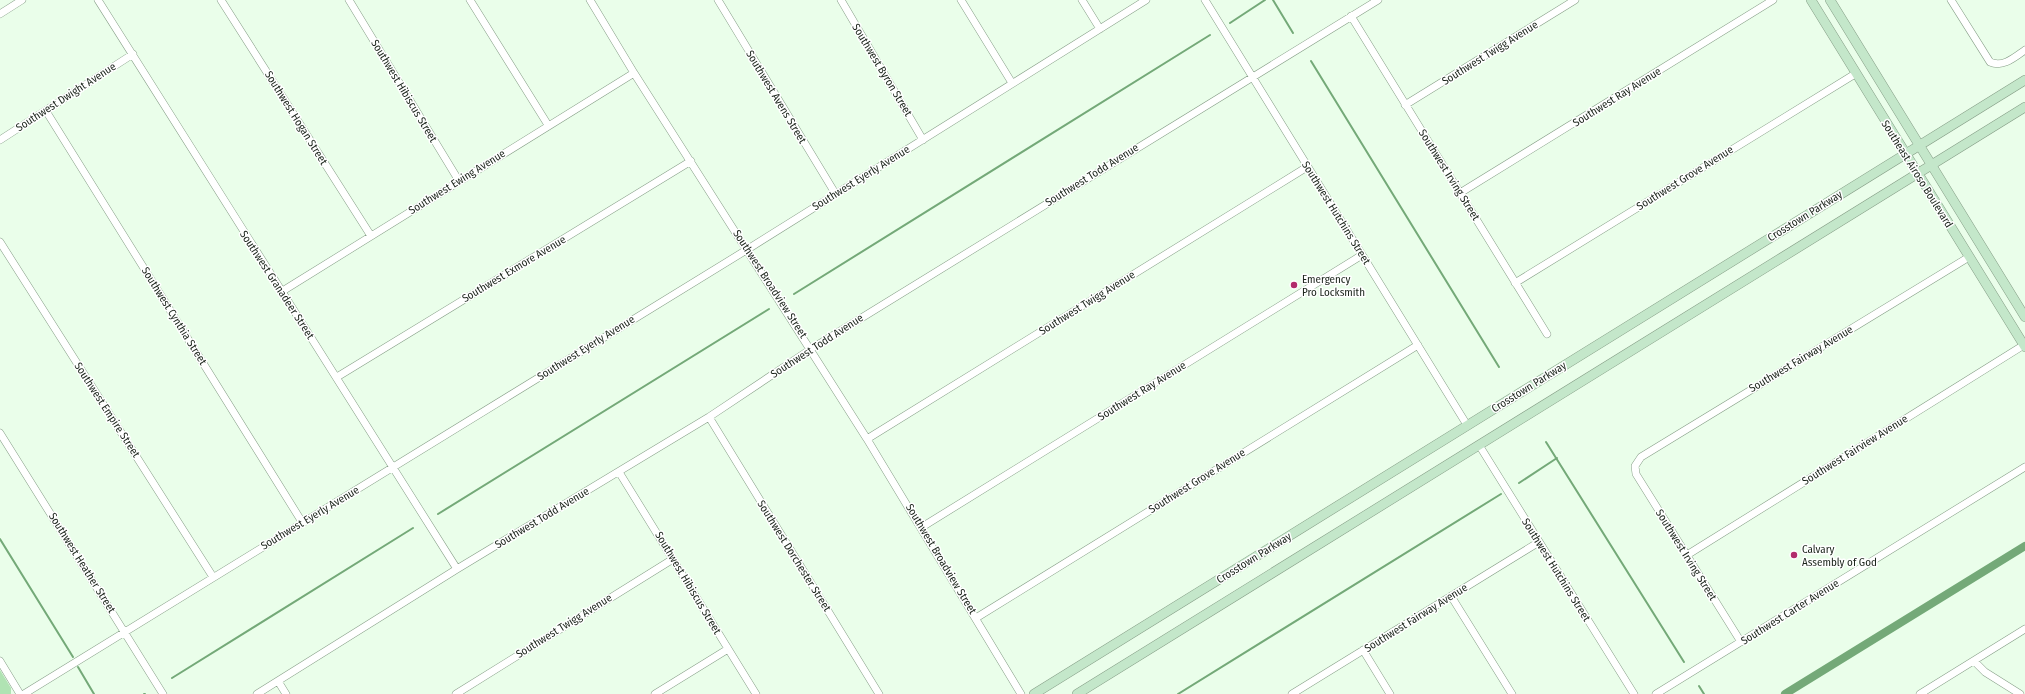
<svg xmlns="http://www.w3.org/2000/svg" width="2025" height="694" font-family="'Fira Sans Condensed',sans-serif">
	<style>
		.green { fill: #b0e3b3 }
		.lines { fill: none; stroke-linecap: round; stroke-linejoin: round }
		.stream { stroke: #74a978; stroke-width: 2 }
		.canal { stroke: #74a978; stroke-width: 8 }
		.minor-casing { stroke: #869e87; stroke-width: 8 }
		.secondary-casing { stroke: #869e87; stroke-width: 10 }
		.minor { stroke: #fff; stroke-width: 7 }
		.secondary { stroke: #c4e7ca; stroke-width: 9 }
		.poi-dot { fill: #b22a6c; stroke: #fff; stroke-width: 1.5 }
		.labels { text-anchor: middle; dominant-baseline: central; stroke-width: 3; stroke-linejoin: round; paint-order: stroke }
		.street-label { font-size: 11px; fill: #1a231a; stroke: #fff }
		.poi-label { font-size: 11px; fill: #1a231a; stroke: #fff; text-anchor: start }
	</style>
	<rect width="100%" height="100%" fill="#eafeea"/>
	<!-- green -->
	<path class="green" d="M0 670 11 688V694H0Z"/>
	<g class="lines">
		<!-- stream -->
		<path class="stream" d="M1273 0 1293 33
			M1230 23 1265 0
			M1311 61 1499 367
			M794 294 1210 35
			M1546 442 1684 662
			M1519 483 1557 458
			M438 514 769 309
			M0 539 73 657
			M78 667 94 694
			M172 678 413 528
			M1699 686 1704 694
			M144 694H145
			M1178 694 1501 494"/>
		<!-- canal -->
		<path class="canal" d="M1785 694 2025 546"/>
		<!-- minor casing -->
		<g class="minor-casing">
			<path id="minor" d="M98 0 457 569
				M221 0 371 236
				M349 0 459 181
				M470 0 548 125
				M590 0 634 73 867 439 1021 694
				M718 0 835 193
				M841 0 923 140
				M961 0 1012 83
				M1082 0 1100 29
				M1205 0 1467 425
				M1951 0 1990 62C2003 68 2015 57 2025 50
				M0 14 22 0
				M1351 16 1547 334
				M1405 105 1575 0
				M46 111 302 522
				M0 140 133 54
				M1460 193 1773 0
				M0 242 213 577
				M1515 283 1855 74
				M281 292 634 73
				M337 377 691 161
				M709 417 879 694
				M0 433 163 694
				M867 439 1307 167
				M1479 445 1634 694
				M619 472 756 694
				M922 527 1362 255
				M1687 555 2024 345
				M1451 596 1512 694
				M976 618 1418 345
				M1741 642 1636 474 1635 466 1641 457 1969 257
				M1363 650 1390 694
				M0 661 20 694
				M1974 661 1985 672 2020 694
				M278 681 286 694
				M24 694 748 249 1146 0
				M257 694 457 569 709 417 811 349 1378 0
				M456 694 673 559
				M655 694 728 649
				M1292 694 1539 542
				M1656 694 2025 467
				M1920 694 2025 629"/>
		</g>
		<!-- secondary casing -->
		<g class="secondary-casing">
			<path id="secondary" d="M1811 0 2025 347
				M1830 0 2025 317
				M1034 694 2025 80
				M1077 694 2025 107"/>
		</g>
		<!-- minor -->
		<use href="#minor" class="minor"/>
		<!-- secondary -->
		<use href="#secondary" class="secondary"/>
	</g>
	<!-- markers -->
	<g class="poi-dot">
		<circle cx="1294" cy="285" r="4"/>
		<circle cx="1794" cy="555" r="4"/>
	</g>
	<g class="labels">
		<!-- street labels -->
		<g class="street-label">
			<text transform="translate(1490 53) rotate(-32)">Southwest Twigg Avenue</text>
			<text transform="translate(882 70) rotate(59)">Southwest Byron Street</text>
			<text transform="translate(404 91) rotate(59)">Southwest Hibiscus Street</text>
			<text transform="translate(66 97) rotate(-33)">Southwest Dwight Avenue</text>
			<text transform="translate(776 97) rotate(59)">Southwest Avens Street</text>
			<text transform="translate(1617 97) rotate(-32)">Southwest Ray Avenue</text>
			<text transform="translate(296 118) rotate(58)">Southwest Hogan Street</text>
			<text transform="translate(1917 174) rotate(58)">Southeast Airoso Boulevard</text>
			<text transform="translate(1092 175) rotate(-32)">Southwest Todd Avenue</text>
			<text transform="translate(1449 175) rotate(58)">Southwest Irving Street</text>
			<text transform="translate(861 178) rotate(-32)">Southwest Eyerly Avenue</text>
			<text transform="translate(1685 178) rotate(-32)">Southwest Grove Avenue</text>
			<text transform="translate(457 182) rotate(-32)">Southwest Ewing Avenue</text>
			<text transform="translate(1336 213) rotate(58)">Southwest Hutchins Street</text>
			<text transform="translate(1805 216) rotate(-32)">Crosstown Parkway</text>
			<text transform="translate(514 269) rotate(-31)">Southwest Exmore Avenue</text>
			<text transform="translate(770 284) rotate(57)">Southwest Broadview Street</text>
			<text transform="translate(277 285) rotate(57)">Southwest Granadeer Street</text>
			<text transform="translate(1087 303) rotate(-32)">Southwest Twigg Avenue</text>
			<text transform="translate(174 316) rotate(58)">Southwest Cynthia Street</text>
			<text transform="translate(817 346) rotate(-33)">Southwest Todd Avenue</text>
			<text transform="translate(586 348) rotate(-32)">Southwest Eyerly Avenue</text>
			<text transform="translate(1801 359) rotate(-31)">Southwest Fairway Avenue</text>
			<text transform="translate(1529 387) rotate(-32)">Crosstown Parkway</text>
			<text transform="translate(1142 391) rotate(-32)">Southwest Ray Avenue</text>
			<text transform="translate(107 410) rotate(57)">Southwest Empire Street</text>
			<text transform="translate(1855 450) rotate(-32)">Southwest Fairview Avenue</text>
			<text transform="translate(1197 481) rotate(-32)">Southwest Grove Avenue</text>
			<text transform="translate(310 518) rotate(-31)">Southwest Eyerly Avenue</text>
			<text transform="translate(542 518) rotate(-31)">Southwest Todd Avenue</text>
			<text transform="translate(1686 555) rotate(58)">Southwest Irving Street</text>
			<text transform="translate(794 556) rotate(58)">Southwest Dorchester Street</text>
			<text transform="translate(1254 558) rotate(-32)">Crosstown Parkway</text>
			<text transform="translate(941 559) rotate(59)">Southwest Broadview Street</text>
			<text transform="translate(82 563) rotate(58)">Southwest Heather Street</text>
			<text transform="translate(1556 570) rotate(58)">Southwest Hutchins Street</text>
			<text transform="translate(688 583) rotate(59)">Southwest Hibiscus Street</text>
			<text transform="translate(1790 612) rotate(-32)">Southwest Carter Avenue</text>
			<text transform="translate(1416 618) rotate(-32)">Southwest Fairway Avenue</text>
			<text transform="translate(564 626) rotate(-32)">Southwest Twigg Avenue</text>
		</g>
		<!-- poi labels -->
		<g class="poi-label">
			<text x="1302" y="279">Emergency<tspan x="1302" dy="13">Pro Locksmith</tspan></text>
			<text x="1802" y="549">Calvary<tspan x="1802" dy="13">Assembly of God</tspan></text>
		</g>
	</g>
</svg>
